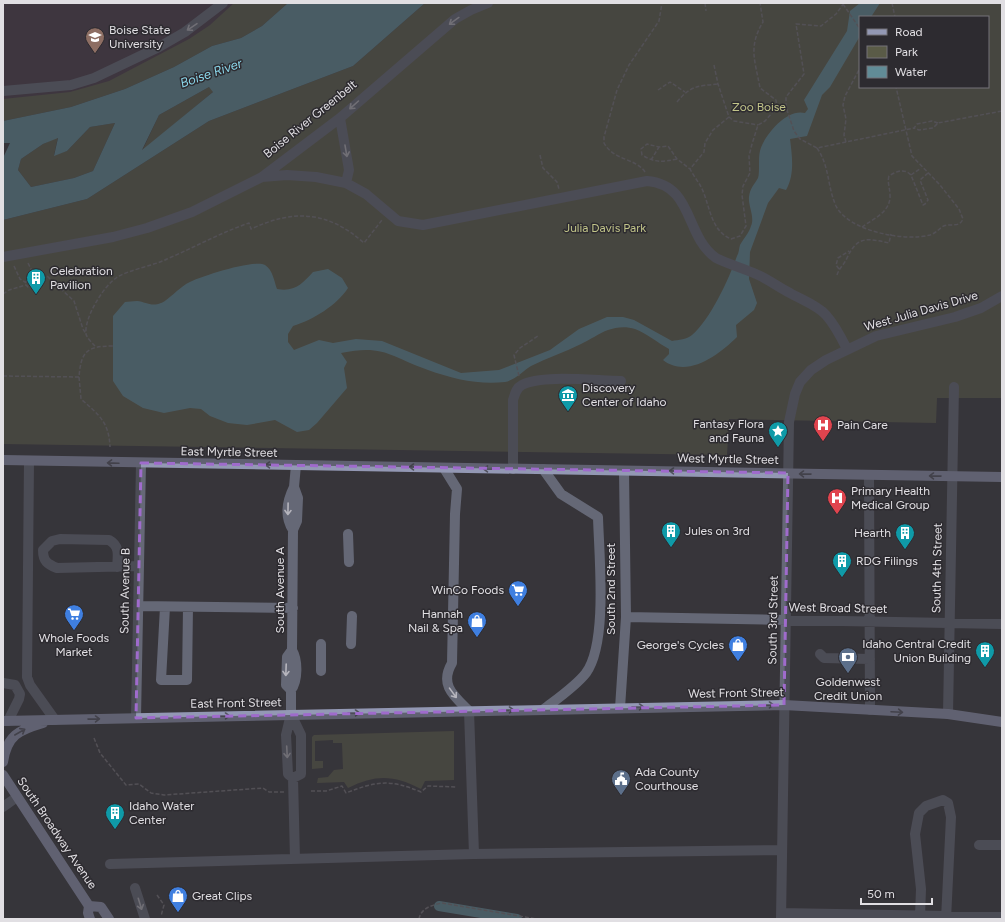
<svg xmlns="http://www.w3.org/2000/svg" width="1005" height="922" font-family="Figtree,sans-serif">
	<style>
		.education { fill: #473845 }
		.green { fill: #5a5b47; fill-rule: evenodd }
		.water { fill: #618c97; fill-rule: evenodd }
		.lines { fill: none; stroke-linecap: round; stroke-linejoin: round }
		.canal { stroke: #618c97; stroke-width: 10 }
		.path { stroke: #747277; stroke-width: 1.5; stroke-dasharray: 4 2; stroke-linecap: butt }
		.minor { stroke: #656876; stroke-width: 10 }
		.major { stroke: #9398b4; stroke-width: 10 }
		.oneway { stroke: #b6b5bd }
		.oneway2 { stroke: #51515e }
		.marked { fill: none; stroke: #9f6bcc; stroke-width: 3; stroke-dasharray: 8 5; stroke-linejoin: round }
		.labels { text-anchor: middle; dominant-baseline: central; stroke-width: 3; stroke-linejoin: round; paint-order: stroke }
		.poi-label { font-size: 12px; fill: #e1dfe3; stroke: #2d2b30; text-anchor: start }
		.park-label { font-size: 12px; fill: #c2c589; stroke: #2d2b30 }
		.street-label { font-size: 12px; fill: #e1dfe3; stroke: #2d2b30 }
		.water-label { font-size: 13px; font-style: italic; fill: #8bd7ea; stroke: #2d2b30 }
	</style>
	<rect width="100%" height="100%" fill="#37353a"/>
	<!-- education -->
	<path class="education" d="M3 3H258L146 75 3 109Z"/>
	<!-- green -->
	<path class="green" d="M234 3H288L262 26 241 38 212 46 174 67 125 89 71 107 3 121V99L70 92 109 81 189 39 210 25Z
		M425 3H1002V398H937L936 423 729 419 727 455 3 444V220L87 199 209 121 353 66ZM860 17H988V87H860Z
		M209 87 214 91 142 151 159 115Z
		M115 123 93 171 74 178 31 187 18 170 21 159 43 144 58 137 54 155 67 151 90 127Z
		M454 731V780L425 781 421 789C394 775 376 774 348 788L344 782 317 783 318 778 328 777 334 770 343 769 342 743H333V740L315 741V761H323V768L312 769V737L314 735Z"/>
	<!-- water -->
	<path class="water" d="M288 3H425L353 66 209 121 87 199 3 220V158L10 143H3V121L71 107 125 89 174 67 212 46 241 38 262 26ZM209 87 213 92 142 150 159 115ZM115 123 93 171 74 178 31 187 18 170 21 159 43 144 58 138 54 156 67 151 90 127Z
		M860 3H880L871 17H860V36L830 87 822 95 807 136 790 139C792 156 795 174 786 190L779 188 768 203 750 252 749 279 757 303 754 310 736 325 737 337C719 355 687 379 663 360L669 354V349C658 343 646 333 635 329 626 326 616 327 608 330 599 333 590 340 581 344 565 352 547 358 531 366 523 371 515 380 505 382 479 385 453 379 428 370 391 357 384 344 341 353L347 362 344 368 347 388 317 423 309 430 297 432 275 420 247 425 228 423 210 416 201 409 190 408 164 413 143 408 123 396 113 381V316L125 302C128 302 133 301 137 301 146 302 151 307 161 303 166 302 180 287 188 283 199 277 254 259 265 265 273 270 274 281 277 289 295 292 302 284 313 272L328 269 342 278 348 288C337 305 313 320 293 326L288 334V342L294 350 319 340 333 343 356 339 382 341 461 373 499 370 550 350 579 329 607 317H623L634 320 672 341C678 340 688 339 692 335 710 320 729 279 737 256 739 253 739 248 740 245 744 238 749 233 751 226 755 217 748 206 749 197 750 188 754 185 758 178 760 172 758 158 760 151 764 135 787 108 805 113L808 109 804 100 847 31 850 11Z"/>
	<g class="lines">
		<!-- canal -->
		<path class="canal" d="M439 906 517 919"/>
		<!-- path -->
		<path class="path" d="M705 3 706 11
			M844 3 836 14 821 26 796 24 804 74 786 97V107L794 131 800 139 817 148 914 128
			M892 3 895 17
			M843 4 860 29
			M714 65 718 84 729 117 734 121 758 125
			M658 90 670 82 685 92
			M677 102C690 86 697 86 718 84
			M778 107H786
			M729 117 713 130 705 143 704 152 690 169C693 175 697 180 700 185 710 202 709 230 731 239L740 236 746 226 742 195 743 186 750 173 749 156 752 144 758 125 765 121 777 107 776 100 760 88C755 60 748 47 763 22L760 3
			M938 123 932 121 917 124 914 128 919 130 933 128 938 123 1002 111
			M846 142 844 135 846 119 843 105 845 96 860 68
			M817 148C830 167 827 186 836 206 848 231 905 242 930 235 936 233 938 230 942 227 949 222 959 229 963 219L959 209 940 185 912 156 896 87
			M540 155 543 168 557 182 559 189
			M677 159C663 162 655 163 642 155L641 149 647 144 659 147 668 146 677 159 690 169
			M651 160 659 147
			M645 172C636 158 614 161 604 143V137L617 90 629 65 659 21 662 3
			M911 175 921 168
			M862 227C873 219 891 212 890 195 890 188 887 182 889 176 897 171 904 168 911 175L923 205 925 204 928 200 920 180 928 173
			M28 263 33 273 32 277
			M14 266 20 279 25 282
			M839 269 836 265 838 258 849 251
			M837 275C839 268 844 265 847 258 857 236 867 238 889 243L891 234
			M25 283 30 277 35 280
			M3 294 9 290 26 285 28 287H33L36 284 35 280 47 276 74 301 83 329 86 334
			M95 346C92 343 87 338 86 334 84 318 103 287 116 278 127 270 153 266 167 259 195 247 220 233 249 223L251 229C294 209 328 211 364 243L382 220
			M3 376 79 377C81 351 87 346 113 346
			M519 376 514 355 520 348 538 336
			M79 377 81 399C99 415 109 422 110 447
			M94 738 100 753 126 785 139 784 151 793 164 795 263 788 269 792H284
			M311 791H326L342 786 346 793C377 781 390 779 421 792L428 786 456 787
			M157 895 164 905 161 916
			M419 919C421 908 432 905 442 903L537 919"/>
		<!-- minor -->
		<path class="minor" d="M3 91 71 85 94 78 159 47 185 32 223 3
			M340 118 349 170 346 183
			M262 177 287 175 316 177 346 183 366 194 398 221 423 225 647 181C694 185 684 235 716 258 725 263 745 269 756 274 768 279 778 287 790 293 802 300 817 305 826 315 835 325 841 337 847 349
			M3 257 113 237 147 228 192 212 262 177 340 118 455 19 471 10 488 3
			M29 461 27 677 30 685 55 720
			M444 468 457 489 455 514 452 663C439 685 454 696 469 711L474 854
			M513 469V400C515 394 516 388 522 385 541 374 598 381 621 381
			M543 469 561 494 598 517C599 556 608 643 586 673 576 686 557 699 544 709
			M869 475 870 710
			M293 530C284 516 287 501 294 487
			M348 534 349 562
			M117 567C118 555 120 546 109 540L60 539 52 541 43 550C43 561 47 564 57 568L139 566
			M138 606 293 608
			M165 607 161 680H187L188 607
			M626 617 1002 624
			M321 644V671
			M351 644 352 616
			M820 654 824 658 870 659
			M3 683 15 685 20 694 19 699 8 721
			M291 690C298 681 298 660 292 650L293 530 297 521 298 498 294 487 296 465
			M620 708 626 617 624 471
			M291 714 301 735V774L293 778 288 774 286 735 291 714V690L286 685 287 657 292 650
			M948 714 954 387
			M136 718 141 463
			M293 778 295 859
			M3 807 17 797
			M979 845H1002
			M110 864 474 854 782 850
			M135 888 145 919
			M781 913 1002 917
			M920 916 921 889 915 834 919 813 926 806 943 800 948 803 951 817 946 919
			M781 919 789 422 795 394 800 382 811 370 826 360 876 336 955 317 981 308 1002 296"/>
		<!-- major -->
		<path class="major" d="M3 460 1002 477
			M3 721 784 705 948 714 1002 722
			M3 762C7 735 19 730 43 723
			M3 775 89 906 88 913 90 919
			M89 906 101 907 109 919"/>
	</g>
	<!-- one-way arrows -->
	<defs><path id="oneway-shaft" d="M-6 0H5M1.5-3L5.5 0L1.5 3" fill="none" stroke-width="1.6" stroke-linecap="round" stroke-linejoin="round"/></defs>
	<g class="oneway">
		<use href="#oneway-shaft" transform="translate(454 21) rotate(144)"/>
		<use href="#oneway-shaft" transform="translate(192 27) rotate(146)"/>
		<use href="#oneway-shaft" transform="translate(354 105) rotate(138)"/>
		<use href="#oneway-shaft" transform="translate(346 151) rotate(80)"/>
		<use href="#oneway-shaft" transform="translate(288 509) rotate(91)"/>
		<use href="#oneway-shaft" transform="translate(286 670) rotate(92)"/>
		<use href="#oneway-shaft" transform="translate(453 693) rotate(54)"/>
		<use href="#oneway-shaft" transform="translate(287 752) rotate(87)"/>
		<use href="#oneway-shaft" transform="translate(140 904) rotate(73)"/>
	</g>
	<g class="oneway2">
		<use href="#oneway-shaft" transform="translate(113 463) rotate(-178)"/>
		<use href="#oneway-shaft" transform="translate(271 465) rotate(-179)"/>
		<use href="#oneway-shaft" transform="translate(415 467) rotate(-179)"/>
		<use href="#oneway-shaft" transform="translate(489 469) rotate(-179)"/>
		<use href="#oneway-shaft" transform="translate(675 471) rotate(-179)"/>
		<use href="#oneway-shaft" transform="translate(805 474) rotate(-179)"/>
		<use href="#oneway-shaft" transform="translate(935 476) rotate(-179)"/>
		<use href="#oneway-shaft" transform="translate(768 705) rotate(-1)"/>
		<use href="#oneway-shaft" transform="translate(638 707) rotate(-1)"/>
		<use href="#oneway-shaft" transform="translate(508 710) rotate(-1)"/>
		<use href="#oneway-shaft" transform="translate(897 712) rotate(3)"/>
		<use href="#oneway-shaft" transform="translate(354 713) rotate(-1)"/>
		<use href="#oneway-shaft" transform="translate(224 716) rotate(-1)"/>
		<use href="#oneway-shaft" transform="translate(94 719) rotate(-1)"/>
		<use href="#oneway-shaft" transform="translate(20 732) rotate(-30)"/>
	</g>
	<!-- marked area -->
	<path d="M0 0H1005V922H0ZM141 463 788 473 784 705 136 718Z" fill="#37353a" fill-opacity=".55" fill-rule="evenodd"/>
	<path class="marked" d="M141 463 788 473 784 705 136 718Z"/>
	<!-- icons -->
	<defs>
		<g id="university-pin" transform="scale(1)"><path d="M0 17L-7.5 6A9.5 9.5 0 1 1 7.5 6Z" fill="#8d6e63" stroke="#2d2b30"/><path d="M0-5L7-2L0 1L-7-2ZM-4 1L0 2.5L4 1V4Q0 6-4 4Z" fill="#fff"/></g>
		<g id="building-pin" transform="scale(1)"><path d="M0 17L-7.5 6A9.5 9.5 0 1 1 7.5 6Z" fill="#0f9aa8" stroke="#2d2b30"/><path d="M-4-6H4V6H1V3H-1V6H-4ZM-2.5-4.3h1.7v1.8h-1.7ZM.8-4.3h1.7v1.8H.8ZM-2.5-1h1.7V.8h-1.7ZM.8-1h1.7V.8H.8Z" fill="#fff"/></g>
		<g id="museum-pin" transform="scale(1)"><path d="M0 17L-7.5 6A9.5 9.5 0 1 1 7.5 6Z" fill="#0f9aa8" stroke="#2d2b30"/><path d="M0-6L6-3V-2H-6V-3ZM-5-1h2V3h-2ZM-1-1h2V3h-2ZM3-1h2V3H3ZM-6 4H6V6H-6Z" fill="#fff"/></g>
		<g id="hospital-pin" transform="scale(1)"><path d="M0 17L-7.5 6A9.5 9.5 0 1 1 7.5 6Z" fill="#e0444e" stroke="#2d2b30"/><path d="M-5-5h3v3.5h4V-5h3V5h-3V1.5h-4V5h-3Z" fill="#fff"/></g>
		<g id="sight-pin" transform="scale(1)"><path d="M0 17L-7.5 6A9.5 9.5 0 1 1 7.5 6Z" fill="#0f9aa8" stroke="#2d2b30"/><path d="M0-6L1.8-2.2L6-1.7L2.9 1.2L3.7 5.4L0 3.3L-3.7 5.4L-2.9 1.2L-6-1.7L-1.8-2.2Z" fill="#fff"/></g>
		<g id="supermarket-pin" transform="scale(1)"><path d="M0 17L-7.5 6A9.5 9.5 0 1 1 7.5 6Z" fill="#3f7fe0" stroke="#2d2b30"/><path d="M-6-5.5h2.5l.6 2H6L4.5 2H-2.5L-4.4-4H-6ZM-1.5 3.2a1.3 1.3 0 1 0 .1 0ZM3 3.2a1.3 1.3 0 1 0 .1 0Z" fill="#fff"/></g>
		<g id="shop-pin" transform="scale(1)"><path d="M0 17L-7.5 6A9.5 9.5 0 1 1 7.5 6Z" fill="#3f7fe0" stroke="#2d2b30"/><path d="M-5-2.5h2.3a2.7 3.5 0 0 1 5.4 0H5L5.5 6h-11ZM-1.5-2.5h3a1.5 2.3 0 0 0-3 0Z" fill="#fff"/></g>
		<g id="bank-pin" transform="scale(1)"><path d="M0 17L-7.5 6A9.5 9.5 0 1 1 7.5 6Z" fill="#5c6f8a" stroke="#2d2b30"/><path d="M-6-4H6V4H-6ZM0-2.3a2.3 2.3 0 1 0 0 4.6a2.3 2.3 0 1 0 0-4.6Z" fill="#fff"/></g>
		<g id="civic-pin" transform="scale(1)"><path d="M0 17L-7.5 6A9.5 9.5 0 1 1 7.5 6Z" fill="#5c6f8a" stroke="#2d2b30"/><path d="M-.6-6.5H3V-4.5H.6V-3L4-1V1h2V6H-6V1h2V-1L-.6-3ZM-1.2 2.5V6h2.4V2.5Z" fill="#fff"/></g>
	</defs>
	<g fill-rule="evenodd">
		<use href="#university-pin" x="95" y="37"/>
		<use href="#building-pin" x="36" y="278"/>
		<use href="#museum-pin" x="568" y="395"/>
		<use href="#hospital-pin" x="823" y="425"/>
		<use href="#sight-pin" x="778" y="431"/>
		<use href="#hospital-pin" x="837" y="498"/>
		<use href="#building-pin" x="671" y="531"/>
		<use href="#building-pin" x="905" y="533"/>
		<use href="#building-pin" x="842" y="561"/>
		<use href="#supermarket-pin" x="518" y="590"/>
		<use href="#supermarket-pin" x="74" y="614"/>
		<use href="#shop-pin" x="477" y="621"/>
		<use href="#shop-pin" x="738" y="645"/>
		<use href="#building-pin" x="985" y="651"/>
		<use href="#bank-pin" x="848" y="657"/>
		<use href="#civic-pin" x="621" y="779"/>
		<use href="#building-pin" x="115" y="813"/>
		<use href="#shop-pin" x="178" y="896"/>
	</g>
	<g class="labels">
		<!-- poi labels -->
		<g class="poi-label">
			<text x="109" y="30">Boise State<tspan x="109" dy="14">University</tspan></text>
			<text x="50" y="271">Celebration<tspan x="50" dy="14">Pavilion</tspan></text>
			<text x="582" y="388">Discovery<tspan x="582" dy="14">Center of Idaho</tspan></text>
			<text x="764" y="424" text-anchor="end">Fantasy Flora<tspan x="764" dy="14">and Fauna</tspan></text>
			<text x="837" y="425">Pain Care</text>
			<text x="851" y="491">Primary Health<tspan x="851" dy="14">Medical Group</tspan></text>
			<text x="685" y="531">Jules on 3rd</text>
			<text x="891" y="533" text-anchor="end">Hearth</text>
			<text x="856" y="561">RDG Filings</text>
			<text x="504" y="590" text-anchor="end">WinCo Foods</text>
			<text x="463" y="614" text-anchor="end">Hannah<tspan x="463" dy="14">Nail &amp; Spa</tspan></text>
			<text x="74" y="638" text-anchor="middle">Whole Foods<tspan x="74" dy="14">Market</tspan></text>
			<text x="971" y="644" text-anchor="end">Idaho Central Credit<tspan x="971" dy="14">Union Building</tspan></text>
			<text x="724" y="645" text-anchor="end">George's Cycles</text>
			<text x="848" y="682" text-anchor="middle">Goldenwest<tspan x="848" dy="14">Credit Union</tspan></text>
			<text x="635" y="772">Ada County<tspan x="635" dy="14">Courthouse</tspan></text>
			<text x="129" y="806">Idaho Water<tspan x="129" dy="14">Center</tspan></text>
			<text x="192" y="896">Great Clips</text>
		</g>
		<!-- park labels -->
		<g class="park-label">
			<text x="759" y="107">Zoo Boise</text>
			<text x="605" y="228">Julia Davis Park</text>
		</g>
		<!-- street labels -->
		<g class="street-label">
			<text transform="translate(310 119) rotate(-39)">Boise River Greenbelt</text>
			<text transform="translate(921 311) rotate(-16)">West Julia Davis Drive</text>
			<text transform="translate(229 452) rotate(1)">East Myrtle Street</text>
			<text transform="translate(728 459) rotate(1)">West Myrtle Street</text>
			<text transform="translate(937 568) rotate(-89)">South 4th Street</text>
			<text transform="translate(611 589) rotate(-90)">South 2nd Street</text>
			<text transform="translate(280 590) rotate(-90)">South Avenue A</text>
			<text transform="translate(125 591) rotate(-89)">South Avenue B</text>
			<text transform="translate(838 608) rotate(1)">West Broad Street</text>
			<text transform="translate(773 620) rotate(-89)">South 3rd Street</text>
			<text transform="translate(736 693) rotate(-1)">West Front Street</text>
			<text transform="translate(236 703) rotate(-1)">East Front Street</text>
			<text transform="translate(57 833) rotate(56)">South Broadway Avenue</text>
		</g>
		<!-- water labels -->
		<g class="water-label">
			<text transform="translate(211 73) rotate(-19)">Boise River</text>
		</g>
	</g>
	<!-- border -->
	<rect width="1005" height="922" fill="none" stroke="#e1dfe3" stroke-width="8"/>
	<!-- legend -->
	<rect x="859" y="16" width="130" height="72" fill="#2d2b30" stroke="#757378"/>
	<rect x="867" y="29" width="20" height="6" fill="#9398b4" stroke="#757378"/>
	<text x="895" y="36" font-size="12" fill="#e1dfe3">Road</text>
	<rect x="867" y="46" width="20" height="12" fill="#5a5b47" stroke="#757378"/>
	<text x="895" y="56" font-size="12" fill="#e1dfe3">Park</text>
	<rect x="867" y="66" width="20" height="12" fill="#618c97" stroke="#757378"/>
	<text x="895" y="76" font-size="12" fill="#e1dfe3">Water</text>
	<!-- scale -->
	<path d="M861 898v6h71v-6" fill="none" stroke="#e1dfe3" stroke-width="2"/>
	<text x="867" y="898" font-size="12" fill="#e1dfe3" stroke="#2d2b30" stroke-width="3" paint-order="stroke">50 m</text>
</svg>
